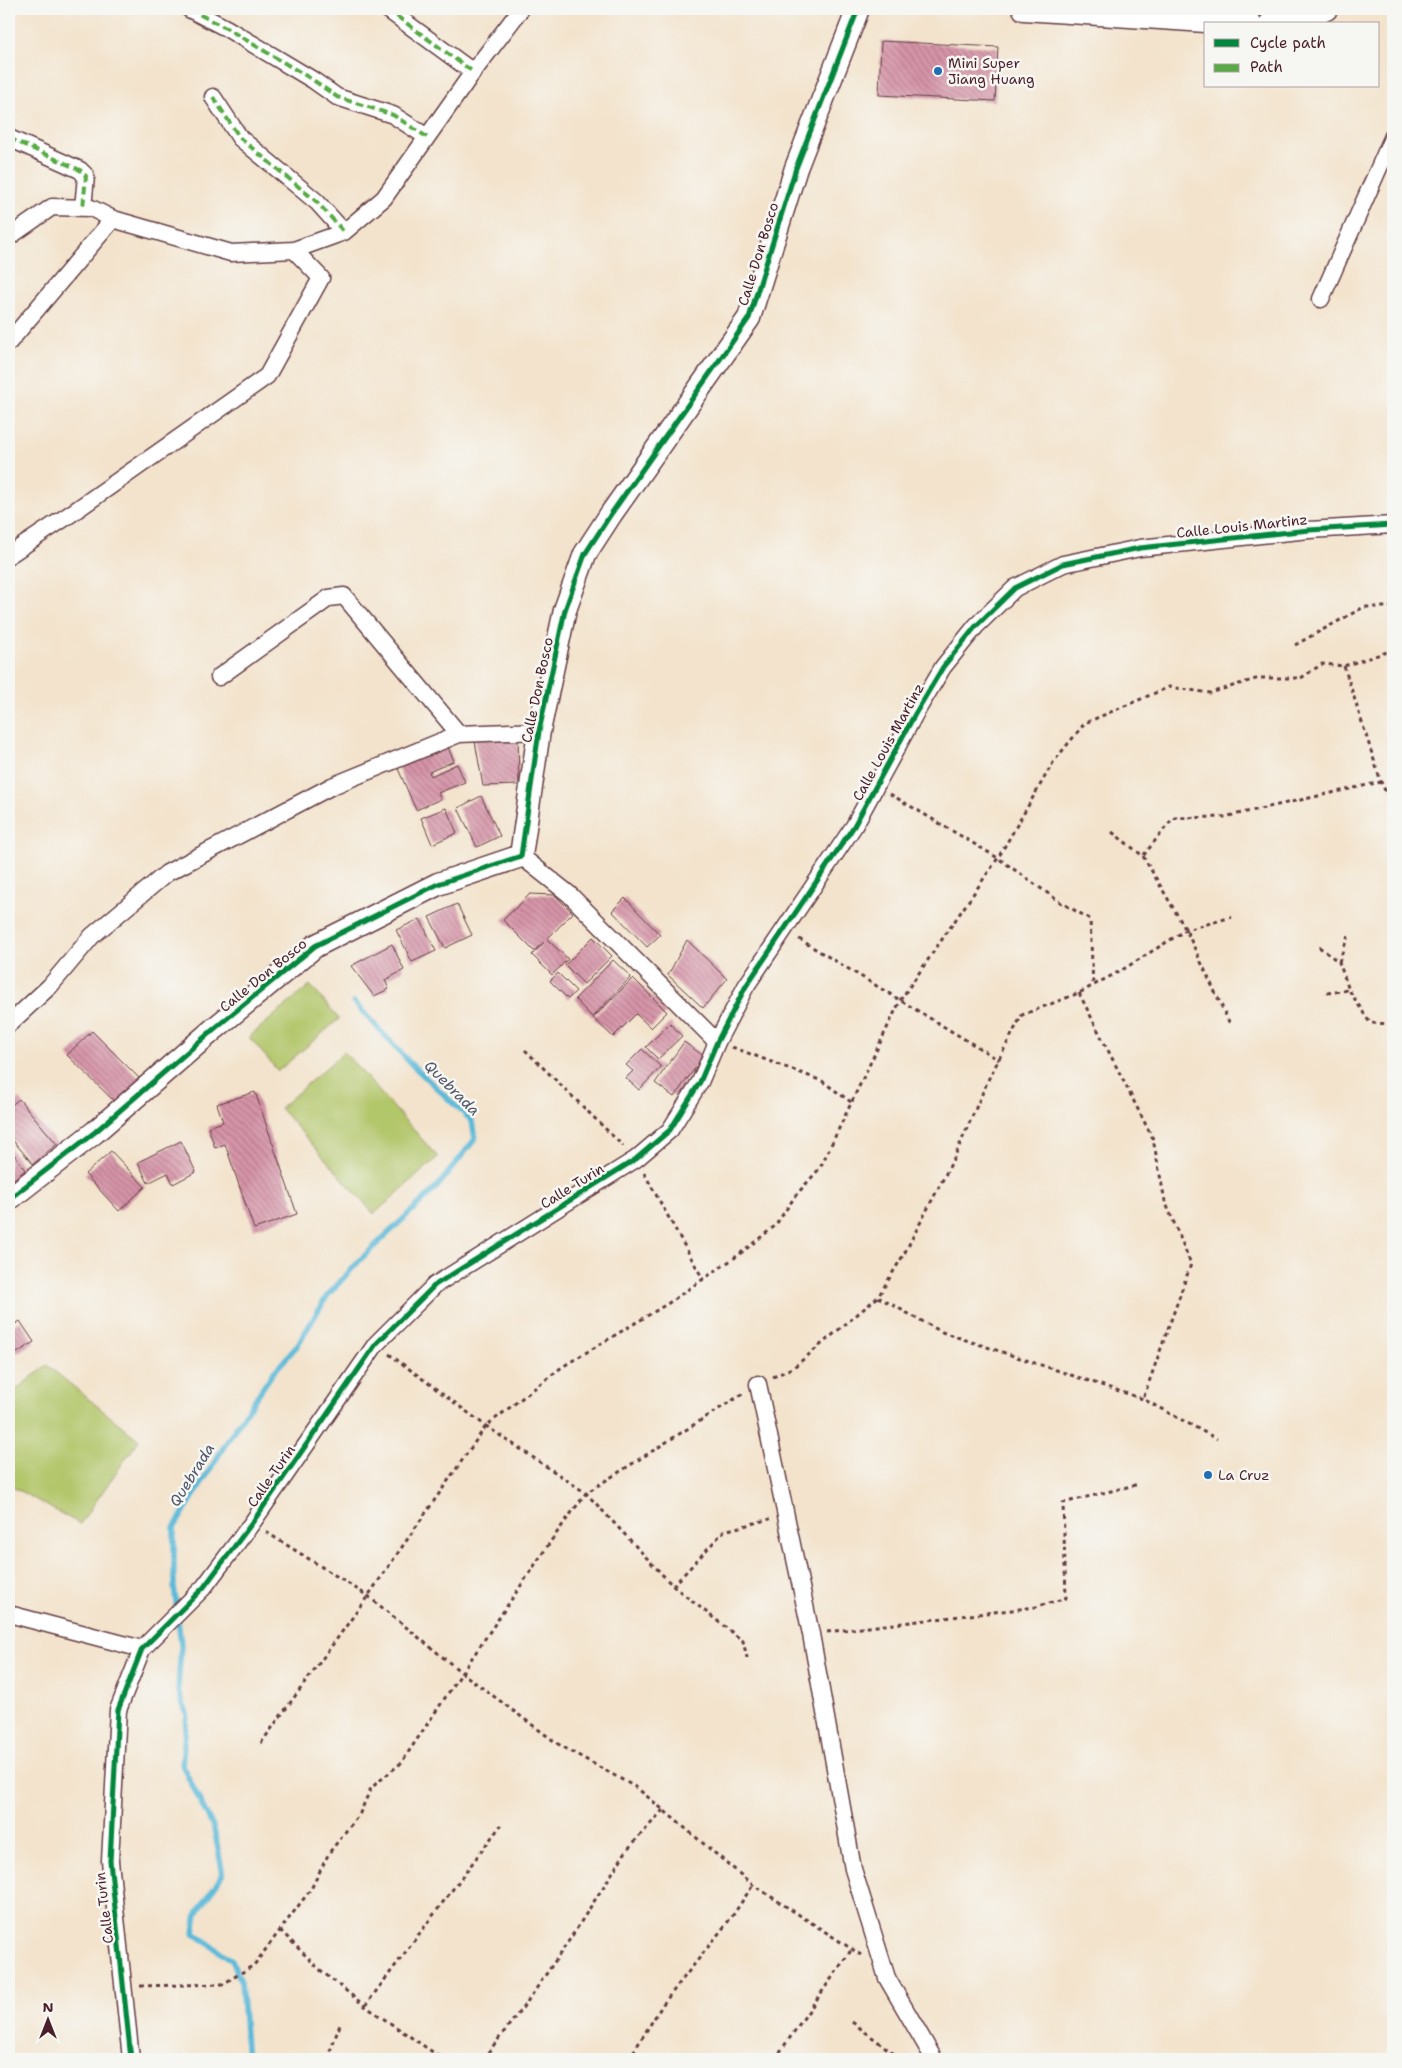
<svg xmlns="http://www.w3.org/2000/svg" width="1402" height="2068" font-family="'Shantell Sans',sans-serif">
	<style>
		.park { fill: #b2c66a; stroke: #7e724a }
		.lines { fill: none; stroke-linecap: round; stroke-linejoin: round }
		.stream { stroke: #5bbad9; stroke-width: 5.5 }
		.building { fill: url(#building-back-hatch) }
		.street-casing { stroke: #633c43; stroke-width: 19 }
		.secondary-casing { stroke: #633c43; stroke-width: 25 }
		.path { stroke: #633c43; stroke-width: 3; stroke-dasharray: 4 4; stroke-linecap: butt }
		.street { stroke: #fff; stroke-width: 16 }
		.secondary { stroke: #fff; stroke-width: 22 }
		.quiet { stroke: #57aa44; stroke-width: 4; stroke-dasharray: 8 4; stroke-linecap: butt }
		.cycleway-casing { stroke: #f6f6f2; stroke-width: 8 }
		.cycleway { stroke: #00873e; stroke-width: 5 }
		.poi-dot { fill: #1f6fb2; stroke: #f6f6f2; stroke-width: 2 }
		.labels { text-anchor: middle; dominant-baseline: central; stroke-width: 5; stroke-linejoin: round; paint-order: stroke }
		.poi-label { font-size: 14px; fill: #4a1f2b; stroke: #f6f6f2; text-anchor: start }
		.street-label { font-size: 14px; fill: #4a1f2b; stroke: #f6f6f2 }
		.water-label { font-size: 15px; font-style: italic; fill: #505568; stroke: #f6f6f2 }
	</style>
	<defs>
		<pattern id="building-back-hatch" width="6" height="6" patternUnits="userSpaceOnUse" patternTransform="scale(1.25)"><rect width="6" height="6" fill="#d694a8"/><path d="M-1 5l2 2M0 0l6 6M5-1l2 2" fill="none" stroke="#b07889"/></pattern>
	</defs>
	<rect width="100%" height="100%" fill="#f6f6f2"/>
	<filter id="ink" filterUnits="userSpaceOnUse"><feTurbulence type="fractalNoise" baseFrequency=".02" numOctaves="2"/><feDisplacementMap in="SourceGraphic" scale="10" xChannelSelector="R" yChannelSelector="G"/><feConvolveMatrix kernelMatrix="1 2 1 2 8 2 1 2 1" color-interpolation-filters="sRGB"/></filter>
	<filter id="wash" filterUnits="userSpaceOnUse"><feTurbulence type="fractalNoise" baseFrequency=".0096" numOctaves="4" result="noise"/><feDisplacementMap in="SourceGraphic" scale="20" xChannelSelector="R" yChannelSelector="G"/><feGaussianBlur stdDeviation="1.12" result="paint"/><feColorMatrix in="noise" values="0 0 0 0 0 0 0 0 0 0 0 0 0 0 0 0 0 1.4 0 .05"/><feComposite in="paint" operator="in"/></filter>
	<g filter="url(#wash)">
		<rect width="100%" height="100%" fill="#f3e3cc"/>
		<!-- park -->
		<path class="park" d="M310 985 339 1019 278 1071 249 1037Z
			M344 1052 438 1157 374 1214 280 1108Z
			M47 1365 139 1440 80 1524 9 1485V1395Z"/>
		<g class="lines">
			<!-- stream -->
			<path class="stream" d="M247 2059 241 1982 232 1960 194 1933 197 1913 223 1874 214 1829 182 1765 187 1715 178 1690 181 1645 174 1586V1528L233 1432 272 1374 297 1346 327 1296 362 1258 438 1186 475 1139 472 1121 411 1064 354 1002"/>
		</g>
		<g id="blocks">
			<!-- building -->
			<path class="building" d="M881 41 998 47 995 101 879 95Z
				M518 735 519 785 483 786 474 736Z
				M447 745 454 761 429 772 431 776 457 764 465 782 438 793 441 799 416 810 396 764Z
				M481 796 500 836 477 847 458 808Z
				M446 808 457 833 432 844 421 818Z
				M530 894 555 895 573 913 547 939 568 959 552 975 532 955 544 942 534 951 503 920Z
				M625 898 660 935 647 947 612 911Z
				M457 904 472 935 445 948 429 917Z
				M420 919 436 951 412 962 396 930Z
				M593 937 612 956 584 984 565 965Z
				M687 940 727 979 703 1008 668 975Z
				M392 944 404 970 385 980 389 989 374 996 351 966Z
				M613 960 631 977 592 1017 575 999Z
				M558 973 576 991 568 999 550 981Z
				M633 978 667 1012 651 1028 636 1014 613 1037 593 1018Z
				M670 1023 682 1036 658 1059 646 1047Z
				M92 1031 141 1080 117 1104 67 1055Z
				M684 1042 704 1056 674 1097 655 1083Z
				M642 1049 661 1067 639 1090 626 1078 633 1071 626 1065Z
				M255 1092 297 1214 254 1229 225 1144 215 1148 208 1127 223 1122 217 1104Z
				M19 1099 57 1144 33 1164 9 1136V1107Z
				M181 1141 196 1172 173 1184 168 1173 148 1183 138 1162Z
				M9 1147 25 1170 9 1183Z
				M111 1151 145 1187 119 1211 85 1174Z
				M20 1321 34 1342 17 1353 9 1341V1328Z"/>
		</g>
	</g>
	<g filter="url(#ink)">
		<use href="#blocks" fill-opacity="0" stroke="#633c43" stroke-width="1"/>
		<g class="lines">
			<!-- street casing -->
			<g class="street-casing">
				<path id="street" d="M189 9 226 28 313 80 337 97 393 115 427 137
					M387 9 473 72
					M213 97 240 138 317 202 344 232
					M9 138 80 170 86 176 83 208
					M9 237 52 207 91 208 113 219 231 253 294 250 344 232 384 198 473 72 521 9
					M1321 299 1393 136
					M9 342 113 219
					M9 555 72 513 267 376 321 278 294 250
					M219 677 329 598 344 596 459 734
					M521 856 569 894 717 1042
					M9 1024 50 986 92 936 167 873 332 786 459 734 539 731
					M758 1384 811 1634 853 1869 887 1978 934 2059
					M9 1614 142 1649
					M131 2059 110 1861 118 1710 142 1649 204 1587 252 1523 376 1344 435 1285 636 1159 670 1130 700 1082 717 1042 746 986 854 826 915 714 943 667 976 626 1015 588 1063 564 1140 548 1309 530 1393 525"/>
			</g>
			<!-- secondary casing -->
			<g class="secondary-casing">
				<path id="secondary" d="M1024 9 1251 24
					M1270 24C1290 23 1309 18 1326 9
					M9 1199 95 1132 214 1029 315 946 438 884 521 856 539 731 565 610 585 554 611 514 749 318 796 168 858 9"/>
			</g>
			<!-- path -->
			<path class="path" d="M1295 645 1364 607H1393
				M1344 666 1381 782 1393 807
				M890 794 998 858 1060 902 1090 919 1093 986
				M1112 832 1143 856 1173 818 1224 817 1381 782
				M1143 856 1186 930 1230 1024
				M799 939 999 1060
				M1319 947 1339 962 1349 990 1370 1023 1393 1024
				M1339 962 1348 936
				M1079 993 1153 1139 1165 1201 1191 1264 1143 1399
				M1327 993 1349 990
				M732 1047 822 1081 851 1102
				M525 1050 623 1146
				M644 1173 703 1279
				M878 1297 942 1332 1143 1399 1217 1439
				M389 1354 486 1426 586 1493 673 1586 743 1641 748 1662
				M773 1377 794 1367 878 1297 904 1254 954 1158 989 1078 1022 1015 1079 993 1122 970 1186 930 1232 917
				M266 1532 368 1596 461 1672 558 1744 637 1788 753 1885 861 1955
				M673 1586 724 1531 770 1519
				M827 1632 1036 1607 1066 1598 1063 1503 1139 1484
				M261 1743 368 1596 486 1426 562 1367 667 1304 737 1256 775 1226 796 1195 820 1168 901 999 998 858 1054 761 1085 723 1169 687 1210 693 1259 678H1301L1322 664 1344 666 1393 650
				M280 1930 319 1969 365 2006 443 2059
				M140 1986 223 1984 254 1965 311 1889 329 1853 360 1813 371 1788 401 1763 553 1538 586 1493 744 1393
				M365 2006 501 1825
				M852 2022 901 2059
				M327 2059 340 2025
				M483 2059 527 2002 568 1942 627 1850 663 1810
				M629 2059 663 2004 731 1918 753 1885
				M775 2059 852 1949"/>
			<!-- street -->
			<use href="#street" class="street"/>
			<!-- secondary -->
			<use href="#secondary" class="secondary"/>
			<!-- quiet -->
			<path class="quiet" d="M189 9 226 28 313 80 337 97 393 115 427 137
				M387 9 473 72
				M213 97 240 138 317 202 344 232
				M9 138 80 170 86 176 83 208"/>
			<!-- cycleway casing -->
			<g class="cycleway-casing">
				<path id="cycleway" d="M9 1199 95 1132 214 1029 315 946 438 884 521 856 539 731 565 610 585 554 611 514 749 318 796 168 858 9
					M131 2059 110 1861 118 1710 142 1649 204 1587 252 1523 376 1344 435 1285 636 1159 670 1130 700 1082 717 1042 746 986 854 826 915 714 943 667 976 626 1015 588 1063 564 1140 548 1309 530 1393 525"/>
			</g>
			<!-- cycleway -->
			<use href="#cycleway" class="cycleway"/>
		</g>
	</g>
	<!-- markers -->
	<g class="poi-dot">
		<circle cx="938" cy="71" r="5"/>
		<circle cx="1208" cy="1475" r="5"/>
	</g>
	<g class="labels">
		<!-- poi labels -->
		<g class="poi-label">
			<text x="948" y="63">Mini Super<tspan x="948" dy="16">Jiang Huang</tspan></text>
			<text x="1218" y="1475">La Cruz</text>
		</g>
		<!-- street labels -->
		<g class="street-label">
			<text transform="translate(758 254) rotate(-73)">Calle Don Bosco</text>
			<text transform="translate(1242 526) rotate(-6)">Calle Louis Martinz</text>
			<text transform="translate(537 690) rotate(-78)">Calle Don Bosco</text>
			<text transform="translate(888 742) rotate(-61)">Calle Louis Martinz</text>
			<text transform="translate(263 975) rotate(-39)">Calle Don Bosco</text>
			<text transform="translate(572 1186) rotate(-32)">Calle Turin</text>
			<text transform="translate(271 1476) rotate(-55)">Calle Turin</text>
			<text transform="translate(104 1908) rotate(-97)">Calle Turin</text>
		</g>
		<!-- water labels -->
		<g class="water-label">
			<text transform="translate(452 1088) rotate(45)">Quebrada</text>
			<text transform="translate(192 1475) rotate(-58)">Quebrada</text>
		</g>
	</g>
	<!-- margin -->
	<rect width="1402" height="2068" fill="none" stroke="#f6f6f2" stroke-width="30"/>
	<!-- legend -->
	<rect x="1204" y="22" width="175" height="65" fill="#f6f6f2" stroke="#b1a0a2"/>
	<rect x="1214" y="39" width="25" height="8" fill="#00873e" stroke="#b1a0a2"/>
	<text x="1250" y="48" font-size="15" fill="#4a1f2b">Cycle path</text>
	<rect x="1214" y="64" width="25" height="8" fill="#57aa44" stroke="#b1a0a2"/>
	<text x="1250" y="72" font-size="15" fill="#4a1f2b">Path</text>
	<!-- north arrow -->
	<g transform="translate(48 2020)" stroke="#f6f6f2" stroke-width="4" paint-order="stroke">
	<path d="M0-4L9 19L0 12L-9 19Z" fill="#4a1f2b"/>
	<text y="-8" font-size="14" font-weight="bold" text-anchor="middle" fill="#4a1f2b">N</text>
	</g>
</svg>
